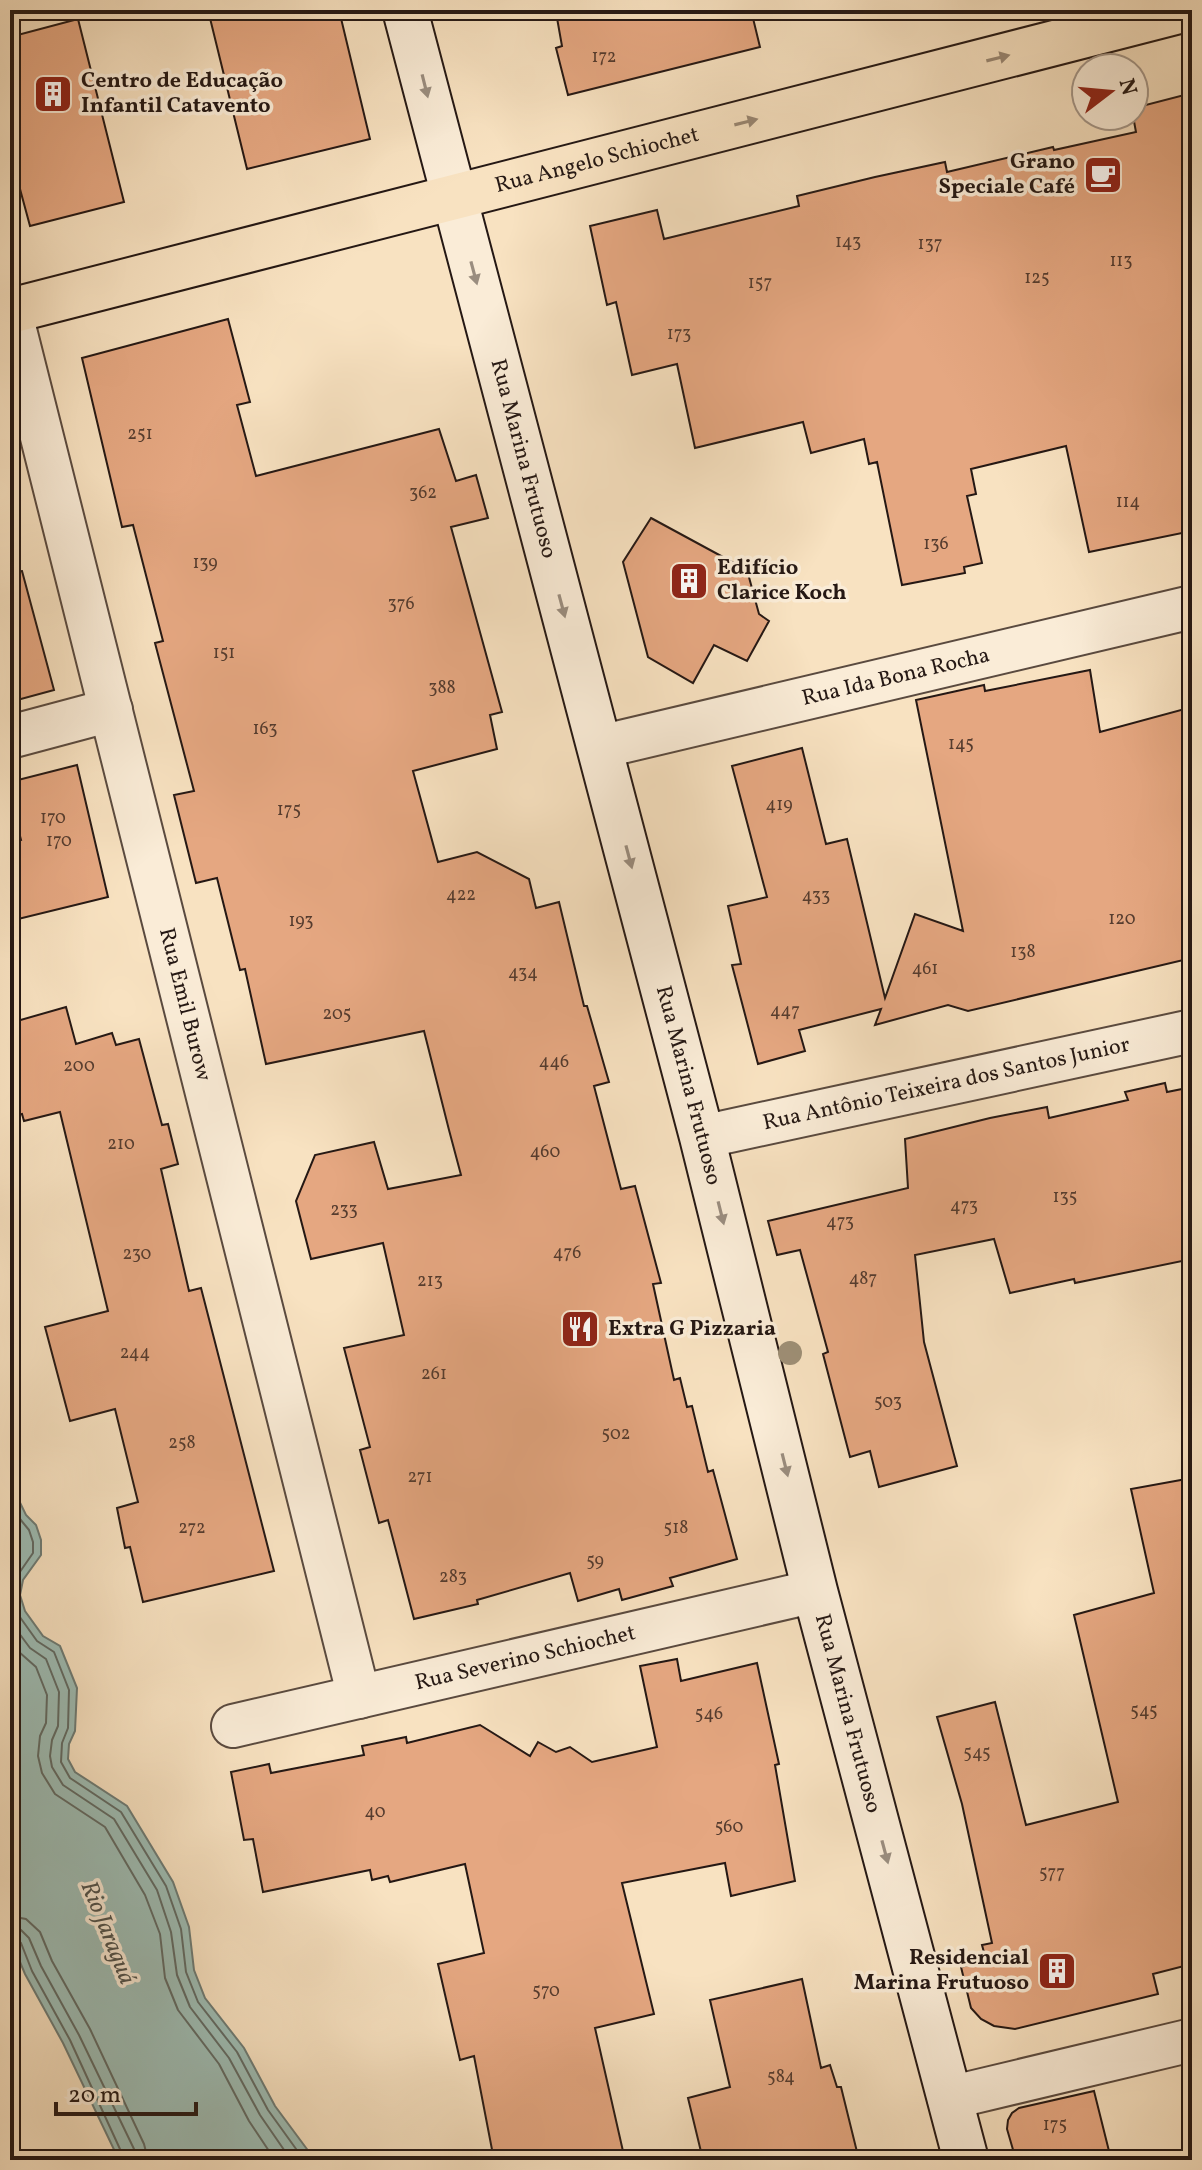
<svg xmlns="http://www.w3.org/2000/svg" width="1202" height="2170" font-family="Vollkorn,serif">
	<style>
		.water { fill: #9dbdb5; stroke: #6d7b75; stroke-width: 2 }
		.lines { fill: none; stroke-linecap: round; stroke-linejoin: round }
		.shore { stroke: #616a64; stroke-width: 2 }
		.building { fill: #e5a781; stroke: #251814; stroke-width: 2 }
		.street-casing { stroke: #5a4a3f; stroke-width: 46 }
		.secondary-casing { stroke: #251814; stroke-width: 48 }
		.primary-casing { stroke: #251814; stroke-width: 48 }
		.street { stroke: #faecd7; stroke-width: 42 }
		.secondary { stroke: #faecd7; stroke-width: 44 }
		.primary { stroke: #f8e2c1; stroke-width: 44 }
		.tree { fill: #9e8f76 }
		.oneway { fill: #998773 }
		.oneway2 { fill: #9a8d7f }
		.labels { text-anchor: middle; dominant-baseline: central; stroke-width: 7; stroke-linejoin: round; paint-order: stroke }
		.number-label { font-size: 18px; fill: #553c2f }
		.poi-label { font-size: 22px; font-weight: bold; fill: #251814; stroke: #faecd7; text-anchor: start }
		.street-label { font-size: 22px; fill: #251814; stroke: #faecd7 }
		.water-label { font-size: 24px; font-style: italic; fill: #4f524c; stroke: #faecd7 }
	</style>
	<rect width="100%" height="100%" fill="#f8e2c1"/>
	<filter id="stains"><feTurbulence type="fractalNoise" baseFrequency=".0025" numOctaves="4"/><feColorMatrix values="0 0 0 0 .2 0 0 0 0 .09 0 0 0 0 .02 0 0 0 .5 -.17"/></filter>
	<radialGradient id="worn" r=".72"><stop offset=".6" stop-color="#630" stop-opacity="0"/><stop offset="1" stop-color="#630" stop-opacity=".3"/></radialGradient>
	<!-- water -->
	<path class="water" d="M10 1482 26 1515 36 1525 41 1540V1555L23 1580 20 1595 25 1611 43 1636 60 1646 77 1688 75 1731 69 1744 68 1759 75 1772 127 1806 173 1882 189 1927 194 1970 205 1998 244 2048 275 2106 315 2160H119L63 2043 25 1974 10 1938Z"/>
	<g class="lines">
		<!-- shore -->
		<path class="shore" d="M10 1498 20 1519 29 1530 33 1542V1553L15 1579 12 1596 17 1613 37 1641 54 1652 69 1690 68 1728 62 1743 61 1762 70 1778 121 1812 166 1886 181 1929 186 1972 198 2002 237 2052 268 2110 304 2160
			M10 1621 30 1648 46 1659 59 1692 58 1726 52 1740 50 1756 52 1767 63 1785 114 1819 157 1890 171 1932 177 1975 190 2007 229 2058 260 2115 291 2160
			M10 1644 36 1667 47 1695 46 1723 40 1736 38 1756 42 1773 55 1794 105 1827 145 1895 160 1934 165 1978 178 2010 219 2064 249 2121 275 2160
			M10 1916 26 1919 40 1932 52 1961 90 2029 144 2144 148 2160
			M10 1928 21 1930 29 1938 41 1966 79 2035 134 2149 135 2160
			M10 1938 21 1943 32 1971 70 2040 125 2160"/>
	</g>
	<!-- building -->
	<path class="building" d="M208 10H339L370 139 247 169Z
		M586 10H751L760 47 568 95 556 48 562 46 557 18Z
		M78 19 124 202 30 226 10 152V37Z
		M1192 93V531L1089 552 1066 446 971 469 976 494 967 496 982 563 964 567 965 573 902 585 877 462 869 464 864 439 811 453 803 422 695 448 677 364 632 375 616 302 607 305 590 226 657 210 664 239 799 206 797 196 875 177 945 162 947 172 1053 147 1054 150 1136 132 1133 116 1134 108Z
		M228 319 250 402 237 405 256 476 439 429 456 481 476 475 488 518 451 527 502 712 490 715 497 749 413 771 438 862 477 852 529 879 536 908 559 902 584 1006H587L609 1082 594 1086 621 1189 635 1186 661 1283 653 1284 674 1380 680 1378 687 1407 692 1406 708 1472 713 1470 737 1559 670 1578 673 1586 622 1600 619 1589 578 1601 570 1573 477 1600 478 1604 414 1619 388 1520 379 1523 360 1450 370 1447 344 1348 404 1335 383 1243 311 1259 296 1201 315 1155 374 1142 388 1189 461 1175 449 1130 424 1031 266 1064 245 969 240 970 217 878 196 883 174 795 194 791 155 643 163 641 133 525 122 527 82 358Z
		M651 518 747 570 759 614 769 621 747 661 714 645 693 683 648 657 623 562Z
		M22 571 54 690 10 702V572Z
		M1090 670 1100 732 1192 707V958L968 1011 948 1005 875 1025 881 1009 799 1030 805 1051 758 1064 732 965 741 964 728 906 767 897 732 766 802 748 826 844 847 839 885 998 915 914 963 931 916 700 984 685 985 691Z
		M77 765 108 897 10 921V842L21 840 10 797V782Z
		M66 1007 76 1044 112 1033 116 1045 139 1039 162 1125 168 1124 178 1164 161 1169 189 1291 201 1288 274 1571 143 1602 130 1547 125 1548 117 1508 138 1502 115 1409 70 1421 45 1327 108 1311 60 1112 24 1121 22 1114 10 1117V1023Z
		M1165 1083 1167 1092 1192 1087V1259L1075 1283 1074 1279 1010 1293 994 1239 915 1255 924 1342 957 1466 879 1487 870 1451 850 1457 823 1354 828 1352 800 1250 777 1255 768 1221 908 1188 905 1139 990 1118 1047 1107 1049 1118 1128 1100 1125 1092Z
		M1192 1478V1964L1153 1974 1158 1994 1015 2029 994 2026 981 2019 971 2008 961 1967 986 1960 982 1945 992 1943 962 1804 937 1717 995 1702 1026 1825 1118 1802 1074 1615 1154 1593 1131 1489Z
		M677 1659 681 1681 757 1663 779 1764 775 1765 795 1881 731 1896 725 1863 622 1883 654 2014 595 2028 625 2160H494L474 2056 460 2060 438 1964 484 1953 465 1864 390 1882 388 1876 372 1880 370 1870 263 1892 253 1839 244 1840 231 1772 269 1764 271 1773 364 1755 362 1746 406 1737 407 1743 480 1725 530 1756 538 1742 556 1752 570 1747 592 1762 657 1747 640 1666Z
		M802 1979 821 2068 830 2065 837 2087H841L859 2160H703L688 2098 730 2087 710 2000Z
		M1094 2091 1109 2151 1078 2160H1016L1007 2129 1008 2120 1012 2113 1019 2108Z"/>
	<g class="lines">
		<!-- street casing -->
		<g class="street-casing">
			<g id="street">
				<path id="s1" d="M10 310 359 1697"/>
				<path d="M10 737 111 710"/>
				<path id="s2" d="M600 747 1192 607"/>
				<path id="s3" d="M702 1137 1192 1031"/>
				<path id="s4" d="M233 1726 815 1591"/>
				<path d="M949 2098 1192 2040"/>
			</g>
		</g>
		<!-- secondary casing -->
		<g class="secondary-casing">
			<g id="secondary">
				<path id="s5" d="M405 10 702 1137 815 1591 966 2160"/>
			</g>
		</g>
		<!-- primary casing -->
		<g class="primary-casing">
			<g id="primary">
				<path id="s6" d="M10 311 1183 10"/>
			</g>
		</g>
		<!-- street -->
		<use href="#street" class="street"/>
		<!-- secondary -->
		<use href="#secondary" class="secondary"/>
		<!-- primary -->
		<use href="#primary" class="primary"/>
	</g>
	<!-- trees -->
	<circle class="tree" cx="790" cy="1353" r="12"/>
	<!-- one-way arrows -->
	<defs><path id="oneway-solid" d="M-6-.8H1V-3.2L6.5 0L1 3.2V.8H-6Z" transform="scale(2)"/></defs>
	<g class="oneway">
		<use href="#oneway-solid" transform="translate(998 58) rotate(-14)"/>
		<use href="#oneway-solid" transform="translate(746 122) rotate(-14)"/>
	</g>
	<g class="oneway2">
		<use href="#oneway-solid" transform="translate(425 86) rotate(76)"/>
		<use href="#oneway-solid" transform="translate(474 273) rotate(75)"/>
		<use href="#oneway-solid" transform="translate(562 606) rotate(75)"/>
		<use href="#oneway-solid" transform="translate(629 857) rotate(75)"/>
		<use href="#oneway-solid" transform="translate(721 1213) rotate(76)"/>
		<use href="#oneway-solid" transform="translate(785 1465) rotate(76)"/>
		<use href="#oneway-solid" transform="translate(885 1852) rotate(75)"/>
	</g>
	<!-- icons -->
	<defs>
		<g id="building-square" transform="scale(2)"><rect x="-9" y="-9" width="18" height="18" rx="4" fill="#8f2418" stroke="#faecd7"/><path d="M-4-6H4V6H1V3H-1V6H-4ZM-2.5-4.3h1.7v1.8h-1.7ZM.8-4.3h1.7v1.8H.8ZM-2.5-1h1.7V.8h-1.7ZM.8-1h1.7V.8H.8Z" fill="#fff"/></g>
		<g id="cafe-square" transform="scale(2)"><rect x="-9" y="-9" width="18" height="18" rx="4" fill="#8f2418" stroke="#faecd7"/><path d="M-5.5-4.5H6V0H3Q3 3.5 0 3.5H-2.5Q-5.5 3.5-5.5 0ZM3-3.2v2h1.7v-2ZM-6 4.5H4V6H-6Z" fill="#fff"/></g>
		<g id="restaurant-square" transform="scale(2)"><rect x="-9" y="-9" width="18" height="18" rx="4" fill="#8f2418" stroke="#faecd7"/><path d="M-5-6h1v4h1v-4h1v4h1v-4h1v5L-1.5 .5V6h-2V.5L-5-1ZM5-6V6H3V1.5H1.5Q1.5-4 5-6Z" fill="#fff"/></g>
	</defs>
	<g fill-rule="evenodd">
		<use href="#building-square" x="53" y="94"/>
		<use href="#cafe-square" x="1103" y="175"/>
		<use href="#building-square" x="689" y="581"/>
		<use href="#restaurant-square" x="580" y="1329"/>
		<use href="#building-square" x="1057" y="1971"/>
	</g>
	<g class="labels">
		<!-- number labels -->
		<g class="number-label">
			<text x="604" y="57">172</text>
			<text x="848" y="242">143</text>
			<text x="930" y="244">137</text>
			<text x="1121" y="261">113</text>
			<text x="1037" y="278">125</text>
			<text x="760" y="283">157</text>
			<text x="679" y="334">173</text>
			<text x="140" y="434">251</text>
			<text x="423" y="493">362</text>
			<text x="1128" y="502">114</text>
			<text x="936" y="544">136</text>
			<text x="205" y="563">139</text>
			<text x="401" y="604">376</text>
			<text x="224" y="653">151</text>
			<text x="442" y="688">388</text>
			<text x="265" y="729">163</text>
			<text x="961" y="744">145</text>
			<text x="779" y="805">419</text>
			<text x="289" y="810">175</text>
			<text x="53" y="818">170</text>
			<text x="59" y="841">170</text>
			<text x="461" y="895">422</text>
			<text x="816" y="896">433</text>
			<text x="1122" y="919">120</text>
			<text x="301" y="921">193</text>
			<text x="1023" y="952">138</text>
			<text x="925" y="969">461</text>
			<text x="523" y="973">434</text>
			<text x="785" y="1011">447</text>
			<text x="337" y="1014">205</text>
			<text x="554" y="1062">446</text>
			<text x="79" y="1066">200</text>
			<text x="121" y="1144">210</text>
			<text x="545" y="1152">460</text>
			<text x="1065" y="1197">135</text>
			<text x="964" y="1206">473</text>
			<text x="344" y="1210">233</text>
			<text x="840" y="1222">473</text>
			<text x="567" y="1253">476</text>
			<text x="137" y="1254">230</text>
			<text x="863" y="1279">487</text>
			<text x="430" y="1281">213</text>
			<text x="135" y="1353">244</text>
			<text x="434" y="1374">261</text>
			<text x="888" y="1402">503</text>
			<text x="616" y="1434">502</text>
			<text x="182" y="1443">258</text>
			<text x="420" y="1477">271</text>
			<text x="192" y="1528">272</text>
			<text x="676" y="1528">518</text>
			<text x="595" y="1561">59</text>
			<text x="453" y="1577">283</text>
			<text x="1144" y="1711">545</text>
			<text x="709" y="1714">546</text>
			<text x="977" y="1753">545</text>
			<text x="375" y="1812">40</text>
			<text x="729" y="1827">560</text>
			<text x="1052" y="1873">577</text>
			<text x="546" y="1991">570</text>
			<text x="781" y="2077">584</text>
			<text x="1055" y="2125">175</text>
		</g>
		<!-- poi labels -->
		<g class="poi-label">
			<text x="81" y="81">Centro de Educação<tspan x="81" dy="25">Infantil Catavento</tspan></text>
			<text x="1075" y="162" text-anchor="end">Grano<tspan x="1075" dy="25">Speciale Café</tspan></text>
			<text x="717" y="568">Edifício<tspan x="717" dy="25">Clarice Koch</tspan></text>
			<text x="608" y="1329">Extra G Pizzaria</text>
			<text x="1029" y="1958" text-anchor="end">Residencial<tspan x="1029" dy="25">Marina Frutuoso</tspan></text>
		</g>
		<!-- street labels -->
		<g class="street-label">
			<text stroke="none"><textPath href="#s6" startOffset="606">Rua Angelo Schiochet</textPath></text>
			<text stroke="none"><textPath href="#s5" startOffset="464">Rua Marina Frutuoso</textPath></text>
			<text stroke="none"><textPath href="#s2" startOffset="304">Rua Ida Bona Rocha</textPath></text>
			<text stroke="none"><textPath href="#s1" startOffset="716">Rua Emil Burow</textPath></text>
			<text stroke="none"><textPath href="#s5" startOffset="1112">Rua Marina Frutuoso</textPath></text>
			<text stroke="none"><textPath href="#s3" startOffset="250">Rua Antônio Teixeira dos Santos Junior</textPath></text>
			<text stroke="none"><textPath href="#s4" startOffset="300">Rua Severino Schiochet</textPath></text>
			<text stroke="none"><textPath href="#s5" startOffset="1760">Rua Marina Frutuoso</textPath></text>
		</g>
		<!-- water labels -->
		<g class="water-label">
			<text transform="translate(107 1933) rotate(68)">Rio Jaraguá</text>
		</g>
	</g>
	<!-- margin -->
	<rect width="1202" height="2170" fill="none" stroke="#f8e2c1" stroke-width="40"/>
	<rect x="12" y="12" width="1178" height="2146" fill="none" stroke="#251814" stroke-width="4"/>
	<rect x="20" y="20" width="1162" height="2130" fill="none" stroke="#251814" stroke-width="2"/>
	<!-- north arrow -->
	<g transform="translate(1110 92) rotate(74)"><circle r="38" fill="#faecd7" stroke="#a59789" stroke-width="2"/>
	<path d="M0-6L14 30L0 20L-14 30Z" fill="#8f2418"/>
	<text y="-12" font-size="22" font-weight="bold" text-anchor="middle" fill="#251814">N</text>
	</g>
	<!-- scale -->
	<path d="M56 2102v12h140v-12" fill="none" stroke="#251814" stroke-width="4"/>
	<text x="68" y="2102" font-size="24" fill="#251814" stroke="#faecd7" stroke-width="6" paint-order="stroke">20 m</text>
	<rect width="100%" height="100%" filter="url(#stains)"/>
	<rect width="100%" height="100%" fill="url(#worn)"/>
</svg>
